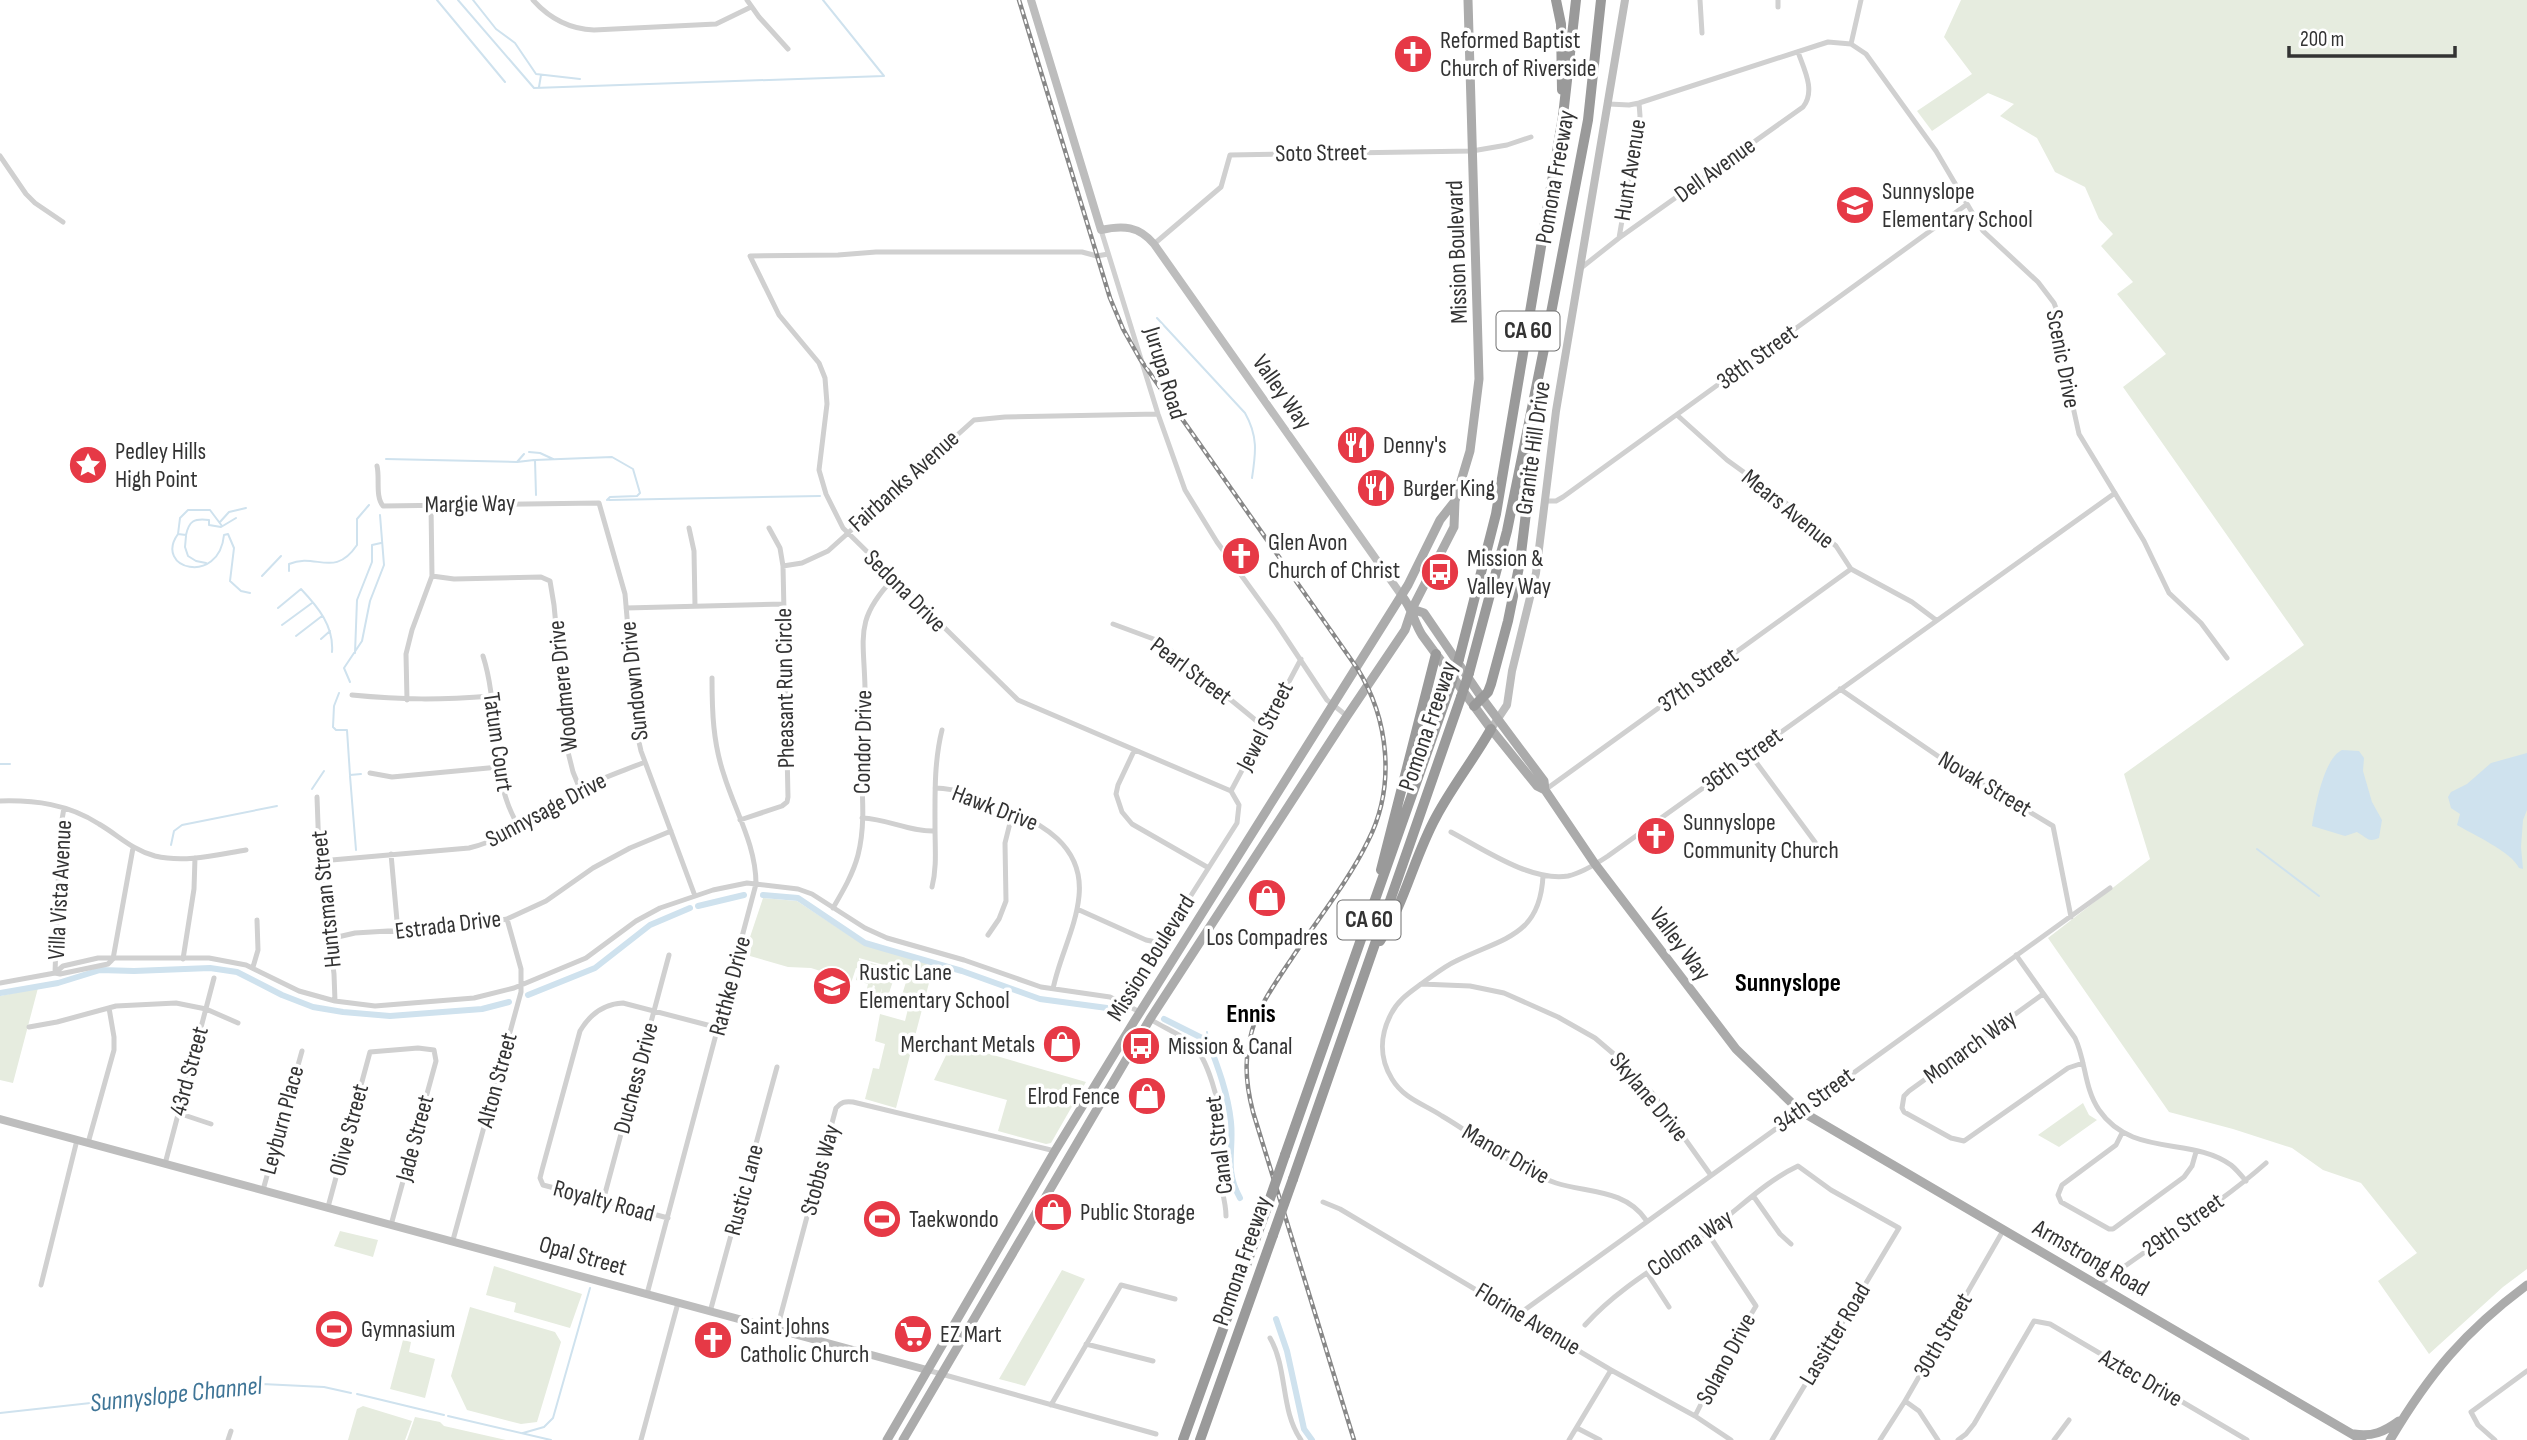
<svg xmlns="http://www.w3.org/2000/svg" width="2527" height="1440" font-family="'Sofia Sans Condensed',sans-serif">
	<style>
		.green { fill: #e6ecdf }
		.water { fill: #cfe2ee }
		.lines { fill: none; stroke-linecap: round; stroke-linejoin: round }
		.stream { stroke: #cfe2ee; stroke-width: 2 }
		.canal { stroke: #cfe2ee; stroke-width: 6 }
		.street { stroke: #d0d0d0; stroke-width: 5 }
		.secondary { stroke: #bdbdbd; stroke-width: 8 }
		.primary { stroke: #ababab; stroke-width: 9 }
		.highway { stroke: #9a9a9a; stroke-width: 10 }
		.rail-casing { stroke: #888; stroke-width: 4.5 }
		.rail { stroke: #fff; stroke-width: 2; stroke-dasharray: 5; stroke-linecap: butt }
		.highway-bridge { stroke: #9a9a9a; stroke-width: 10 }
		.labels { text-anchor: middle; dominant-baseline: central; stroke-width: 7; stroke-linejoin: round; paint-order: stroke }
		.shield { fill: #fff; stroke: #707070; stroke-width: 2 }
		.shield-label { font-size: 23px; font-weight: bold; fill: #333 }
		.poi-label { font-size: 24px; fill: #333; stroke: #fff; text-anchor: start }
		.street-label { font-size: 24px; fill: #333; stroke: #fff }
		.neighbourhood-label { font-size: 26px; font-weight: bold; fill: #000; stroke: #fff }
		.water-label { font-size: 26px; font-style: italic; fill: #3f7597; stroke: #fff }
	</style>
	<rect width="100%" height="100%" fill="#fff"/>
	<!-- green -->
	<path class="green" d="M1961 0H2527V1269L2503 1287 2429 1354 2378 1281 2417 1253 2361 1183 2323 1170 2292 1148 2233 1129 2169 1112 2048 938 2150 859 2124 774 2304 645 2123 387 2166 354 2117 294 2133 282 2101 246 2113 234 2099 219 2085 187 2055 172 2037 138 2000 116 2014 104 1988 93 1932 131 1917 111 1972 74 1944 37Z
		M763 898 797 901 864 945 934 964 896 1108 865 1099 873 1068 879 1069 885 1044 875 1041 880 1014 905 1021 911 997 908 1000 903 998 902 995 909 972 859 958V960L898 970 895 979 856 968 849 989 834 985 836 976 811 968 788 967 750 956 751 947 747 946Z
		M858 972 893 981 886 1002 880 1000 882 988 878 1000 872 998 875 986 873 985 869 998 865 997 868 984 856 980Z
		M38 988 13 1083 0 1080V996Z
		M952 1043 1086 1082 1051 1143 1046 1144 998 1131 1007 1100 934 1080Z
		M2083 1103 2089 1115 2097 1120 2059 1147 2038 1135Z
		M340 1231 378 1240 373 1257 334 1246Z
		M494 1266 582 1294 570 1328 514 1312 516 1303 486 1295Z
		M1062 1270 1085 1279 1025 1386 999 1379Z
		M470 1307 555 1332 561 1342 537 1422 521 1424 467 1410 451 1376Z
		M403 1340 411 1342 409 1352 435 1359 425 1398 390 1389Z
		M363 1406 412 1421 405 1440H348L357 1409Z
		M415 1417 440 1422 444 1426 506 1440H407Z"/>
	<!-- water -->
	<path class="water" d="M2342 750 2359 751 2364 758 2363 771 2372 802 2382 820 2379 838C2368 843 2366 837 2357 832L2345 836 2312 826C2315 807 2324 758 2342 750Z
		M2527 753V810L2523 820 2521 847 2523 869 2519 868C2512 852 2472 834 2457 825L2460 814 2451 808 2448 797 2451 792 2467 784 2491 763Z"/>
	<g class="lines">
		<!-- stream -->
		<path class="stream" d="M437 0 505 82
			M458 0 534 88 884 76 823 0
			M473 0 496 29 515 43 536 74 580 79
			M539 87 541 75
			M1157 318 1245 413C1258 436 1256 452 1252 478
			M529 452 540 453 553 459
			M386 459 517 462 534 460
			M517 462 524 454
			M536 495 535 460 612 457 633 469 640 493 637 496 610 497 607 500
			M609 500 820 496
			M220 522 229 512 246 508
			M222 526 210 510H188L180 518 178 534 186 535C189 521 194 518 209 520V525L221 527 236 518
			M178 534C153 569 219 586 224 535L228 534 234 548 230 581 241 591 250 593
			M186 536 185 547 188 556 196 561 206 563
			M289 571V564C316 552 334 579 357 545V519L369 505
			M262 576 281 556
			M278 608 301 589C318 607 334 626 332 652
			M282 625 312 603
			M296 636 322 616
			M321 639 330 631
			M355 653 357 600 372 562V545L381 543
			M350 682 344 668 362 641 370 601 384 565 380 515
			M339 693 334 706 333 727 336 730H347L350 775 361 774
			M0 764H10
			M350 776 356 850
			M312 789 324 771
			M171 845 174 831 182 825 277 806
			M2257 849 2319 896
			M1207 1032 1208 1041
			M357 1394 444 1415
			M0 1413 262 1384 324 1387 351 1393
			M448 1416 551 1440
			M523 1433 544 1427 553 1418 590 1288"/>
		<!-- canal -->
		<path class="canal" d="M763 895 798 898 865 943 882 948 962 971 1040 999 1122 1010
			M698 906 744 895
			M0 993 58 983 100 970 134 971 210 968 237 972 282 995 313 1007 343 1012 390 1016 482 1009 509 1002
			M528 995 595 968 650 925 690 908
			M1164 1019 1208 1041C1218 1067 1228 1094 1231 1122 1234 1151 1224 1170 1240 1198
			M1276 1319 1287 1351 1304 1429 1312 1440"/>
		<!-- street -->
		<path class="street" d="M533 0C550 19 569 29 594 30L716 24 751 7
			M747 0 759 17 788 49
			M1700 0 1702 33
			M1778 0V7
			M1851 44 1861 0
			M1609 104 1629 105 1639 103 1828 42 1851 44 1866 54 1936 151 1983 231 2038 282 2054 303 2059 316 2062 357 2079 434 2144 541 2169 593 2201 623 2227 658
			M0 156 26 194 35 203 63 222
			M1101 230 1158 414 1185 490 1217 542 1276 623 1327 700 1347 716
			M1619 238 1640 116 1639 103
			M1154 244 1221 187 1230 155 1472 151 1507 145 1531 137
			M1108 254 1097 256 1082 252H876L838 255 750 256 779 315 819 363 825 378 827 404 819 470 826 494 843 528 1018 700 1231 791
			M1581 268 1619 238 1803 107C1816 91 1804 69 1798 52
			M1677 415 1727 460 1781 499 1836 546 1851 569 1912 602 1936 620
			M377 466C380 478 375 496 383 506L599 503 625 594 637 733 641 751 695 896
			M1545 501H1556L1563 497 1966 205
			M689 528 694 551 695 606
			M783 566 802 563 828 551 974 420 1005 417 1158 414
			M432 576 454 579 541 577 550 581 554 605 568 752 573 772 580 789
			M626 608 784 604
			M1113 624 1159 641 1264 727
			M483 656C501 712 487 775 519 827
			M1840 689 1951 765 2053 826 2071 917
			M352 695C403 700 440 700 492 696
			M407 700 406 654 412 630 432 576 431 505
			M1134 751 1118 785 1116 794 1122 812 1132 824 1207 867
			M1750 754 1815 842
			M370 773 392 777 499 767
			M935 788C961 789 978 797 1002 807 1042 823 1084 846 1079 896 1076 928 1059 958 1053 989
			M1545 790 1851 569
			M317 797 319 852 334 974 335 1001
			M0 801C35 800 68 804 99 824 118 835 132 850 155 856 185 863 216 855 246 850
			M862 818C888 819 910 832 935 831
			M740 820 782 806 787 802 788 797 783 566 780 548 769 528
			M1451 832C1483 849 1531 882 1568 876 1582 873 1596 864 1608 856L2115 493
			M391 854 398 932
			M320 861 469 848C511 838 542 810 579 790 600 778 623 771 645 762
			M1543 876C1540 937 1502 938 1456 961 1443 967 1433 976 1421 984 1409 993 1398 1000 1391 1014 1380 1035 1379 1058 1392 1079 1404 1099 1424 1104 1442 1116 1480 1138 1514 1169 1556 1183 1588 1193 1625 1189 1646 1220
			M932 887C937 867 935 848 935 827 935 795 934 762 942 730
			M833 908C843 891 853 874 858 855 868 816 859 775 861 736 861 720 865 704 865 688 864 637 854 620 893 579
			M1077 909 1146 940 1156 942 1164 938 1237 823 1239 805 1231 791 1301 659
			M988 935 999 919 1006 901 1005 843 1013 811
			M329 939 355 933 470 926 507 919 546 901 593 868 630 848 671 831
			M2016 955 2075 1038C2086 1061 2084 1088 2099 1110 2132 1158 2191 1136 2231 1165 2236 1169 2241 1175 2246 1181
			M113 959 133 848
			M183 959 194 889 195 858
			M253 967 258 950 257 920
			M55 973 63 966 98 958H209L246 965 299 991 335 1001 375 1006 474 998 514 988 586 958 636 921 660 908 713 890 747 883 798 889 812 894 865 928 887 938 964 960 1041 987 1110 997 1140 1012
			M55 973 60 831 64 808
			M0 983 55 973 60 974 108 964 113 959
			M1421 984 1470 986 1504 993 1558 1017 1595 1038 1622 1061 1653 1094 1710 1174
			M2043 994 1909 1091 1904 1096 1902 1108 1904 1112 1951 1138 1964 1141 2068 1068 2083 1063
			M1150 1019C1164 1028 1180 1034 1192 1044 1208 1058 1220 1105 1221 1125 1221 1139 1217 1154 1218 1168 1219 1184 1226 1199 1226 1216
			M29 1027 57 1022 116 1006 176 1003 206 1009 238 1023
			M178 1113 211 1124
			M2122 1133 2116 1145 2062 1185 2058 1195 2061 1202 2109 1229H2113L2184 1177 2192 1166 2196 1152
			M88 1143 114 1050V1037L109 1008
			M165 1164 214 978
			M263 1190 302 1051
			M1754 1197 1780 1234 1791 1244
			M603 1201 669 955
			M1323 1202 1340 1209 1611 1370 1695 1416 1731 1440
			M328 1207 370 1052 418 1048 434 1050 436 1061 391 1225
			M668 1218 543 1185 540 1178 542 1170 580 1031C590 1014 603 1004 623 1003L719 1028
			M453 1240 521 992V969L507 919
			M1647 1273 1669 1307
			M41 1285 77 1140
			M2099 1285C2154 1243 2214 1209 2266 1163
			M647 1294 756 884C756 845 735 811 724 775 713 743 712 711 712 678
			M710 1312 777 1067
			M1519 1314 2110 888
			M1585 1325C1619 1287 1665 1262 1706 1233 1737 1211 1764 1182 1798 1166L1831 1190 1899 1228 1772 1440
			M777 1329 836 1108C841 1102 845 1101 853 1102L1055 1151
			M1270 1338C1288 1369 1280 1410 1301 1440
			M1086 1344 1153 1361
			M927 1370 1156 1434
			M1905 1401 1919 1411 1938 1440
			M1051 1405 1121 1285 1175 1299
			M1695 1416 1720 1366 1756 1306 1707 1232
			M1577 1428 1600 1440
			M228 1440 231 1431
			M641 1440 678 1303
			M1569 1440 1611 1370
			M1880 1440 1905 1401 2004 1229
			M1958 1440 1966 1434 1974 1424 2034 1321 2050 1324 2247 1440
			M2054 1440 2069 1420
			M2495 1440 2478 1425 2471 1412 2527 1371"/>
		<!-- secondary -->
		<path class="secondary" d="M1031 0 1101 230C1123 225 1139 226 1154 244L1402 596
			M1491 729 1507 705 1512 671 1536 573 1556 411 1625 0
			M0 1119 927 1370"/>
		<!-- primary -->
		<path class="primary" d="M1402 596C1413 610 1413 620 1422 635L1491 729 1537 786 1545 790
			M1412 609 1424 613 1482 698 1544 781 1545 790 1595 864 1736 1049 1799 1110 2362 1440
			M2354 1434C2372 1437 2384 1432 2399 1421
			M887 1440 1055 1151 1135 1020 1408 585 1440 520 1455 501
			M903 1440 1150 1019 1347 716 1405 630 1412 609 1454 527 1455 501 1470 451 1479 379 1468 0
			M2390 1440C2429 1374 2465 1331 2527 1285"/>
		<!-- highway -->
		<path class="highway" d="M1556 0 1561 24 1562 90
			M1459 659 1496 514 1563 116 1576 0
			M1469 673 1507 531 1547 334 1588 120 1601 0
			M1474 706 1488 692 1491 684 1508 621 1520 562 1541 390
			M1381 870 1436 654
			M1380 941C1405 903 1414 857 1436 817 1452 787 1474 759 1491 729
			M1285 1155 1451 684
			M1293 1179 1461 697
			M1183 1440 1266 1210
			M1200 1440 1273 1235"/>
		<!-- rail casing -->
		<g class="rail-casing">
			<path id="rail" d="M1019 0 1110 298 1123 329 1140 359 1357 668C1389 719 1396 786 1368 841 1348 882 1317 920 1292 958 1274 985 1255 1010 1249 1043 1244 1066 1247 1089 1253 1112L1354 1440"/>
		</g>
		<!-- rail -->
		<use href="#rail" class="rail"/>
		<!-- highway-bridge -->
		<path class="highway-bridge" d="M1451 684 1459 659
			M1461 697 1469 673
			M1266 1210 1285 1155
			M1273 1235 1293 1179"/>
	</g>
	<!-- icons -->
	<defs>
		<g id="church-disc" transform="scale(2.0125)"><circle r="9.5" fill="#e63946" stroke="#fff"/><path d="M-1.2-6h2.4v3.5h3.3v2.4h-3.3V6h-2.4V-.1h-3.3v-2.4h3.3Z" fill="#fff"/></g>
		<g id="school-disc" transform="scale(2.0125)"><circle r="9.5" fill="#e63946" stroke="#fff"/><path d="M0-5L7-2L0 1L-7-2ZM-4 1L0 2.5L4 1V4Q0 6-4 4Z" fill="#fff"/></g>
		<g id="restaurant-disc" transform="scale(2.0125)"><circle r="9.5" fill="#e63946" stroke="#fff"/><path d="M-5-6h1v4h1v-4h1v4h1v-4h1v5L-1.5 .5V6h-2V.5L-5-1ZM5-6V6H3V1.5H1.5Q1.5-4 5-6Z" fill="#fff"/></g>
		<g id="sight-disc" transform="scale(2.0125)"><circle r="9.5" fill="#e63946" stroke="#fff"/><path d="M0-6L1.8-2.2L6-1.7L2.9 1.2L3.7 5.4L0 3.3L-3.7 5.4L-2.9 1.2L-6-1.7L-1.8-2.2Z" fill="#fff"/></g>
		<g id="bus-disc" transform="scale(2.0125)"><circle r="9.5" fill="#e63946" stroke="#fff"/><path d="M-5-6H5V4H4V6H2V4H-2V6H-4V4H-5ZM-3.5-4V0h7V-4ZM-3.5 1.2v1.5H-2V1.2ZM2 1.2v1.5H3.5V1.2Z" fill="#fff"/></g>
		<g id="shop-disc" transform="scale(2.0125)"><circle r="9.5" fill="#e63946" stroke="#fff"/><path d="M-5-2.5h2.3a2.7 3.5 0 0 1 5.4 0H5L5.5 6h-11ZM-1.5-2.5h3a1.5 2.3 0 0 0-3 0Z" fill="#fff"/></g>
		<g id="stadium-disc" transform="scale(2.0125)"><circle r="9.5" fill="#e63946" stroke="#fff"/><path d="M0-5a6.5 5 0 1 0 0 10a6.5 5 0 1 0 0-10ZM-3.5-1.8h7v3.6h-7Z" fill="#fff"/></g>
		<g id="supermarket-disc" transform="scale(2.0125)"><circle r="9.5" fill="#e63946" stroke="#fff"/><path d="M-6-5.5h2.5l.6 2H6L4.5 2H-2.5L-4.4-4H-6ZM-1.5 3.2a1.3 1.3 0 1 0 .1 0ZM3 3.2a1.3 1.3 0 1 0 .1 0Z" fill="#fff"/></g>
	</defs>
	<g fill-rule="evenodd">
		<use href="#church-disc" x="1413" y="54"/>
		<use href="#school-disc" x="1855" y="205"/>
		<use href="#restaurant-disc" x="1356" y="445"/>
		<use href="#sight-disc" x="88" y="465"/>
		<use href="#restaurant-disc" x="1376" y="488"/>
		<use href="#church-disc" x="1241" y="556"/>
		<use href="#bus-disc" x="1440" y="572"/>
		<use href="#church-disc" x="1656" y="836"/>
		<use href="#shop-disc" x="1267" y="898"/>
		<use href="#school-disc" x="832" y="986"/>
		<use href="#shop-disc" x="1062" y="1044"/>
		<use href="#bus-disc" x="1141" y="1046"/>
		<use href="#shop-disc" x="1147" y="1096"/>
		<use href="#shop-disc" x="1053" y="1212"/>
		<use href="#stadium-disc" x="882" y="1219"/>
		<use href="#stadium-disc" x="334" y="1329"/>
		<use href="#supermarket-disc" x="913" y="1334"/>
		<use href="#church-disc" x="713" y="1340"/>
	</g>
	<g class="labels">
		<!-- shield labels -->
		<g class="shield">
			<rect x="1496.5" y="311.5" width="63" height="39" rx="5"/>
			<rect x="1337.5" y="900.5" width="63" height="39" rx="5"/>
		</g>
		<g class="shield-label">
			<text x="1528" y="331">CA 60</text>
			<text x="1369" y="920">CA 60</text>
		</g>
		<!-- poi labels -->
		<g class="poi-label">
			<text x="1440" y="40">Reformed Baptist<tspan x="1440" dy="28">Church of Riverside</tspan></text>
			<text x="1882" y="191">Sunnyslope<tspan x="1882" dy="28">Elementary School</tspan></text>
			<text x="1383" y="445">Denny's</text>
			<text x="115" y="451">Pedley Hills<tspan x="115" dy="28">High Point</tspan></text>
			<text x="1403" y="488">Burger King</text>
			<text x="1268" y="542">Glen Avon<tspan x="1268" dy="28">Church of Christ</tspan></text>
			<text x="1467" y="558">Mission &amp;<tspan x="1467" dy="28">Valley Way</tspan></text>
			<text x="1683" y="822">Sunnyslope<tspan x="1683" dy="28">Community Church</tspan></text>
			<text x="1267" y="937" text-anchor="middle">Los Compadres</text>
			<text x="859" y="972">Rustic Lane<tspan x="859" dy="28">Elementary School</tspan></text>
			<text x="1035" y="1044" text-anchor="end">Merchant Metals</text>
			<text x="1168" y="1046">Mission &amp; Canal</text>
			<text x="1120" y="1096" text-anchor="end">Elrod Fence</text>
			<text x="1080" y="1212">Public Storage</text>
			<text x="909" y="1219">Taekwondo</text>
			<text x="740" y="1326">Saint Johns<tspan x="740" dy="28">Catholic Church</tspan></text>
			<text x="361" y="1329">Gymnasium</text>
			<text x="940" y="1334">EZ Mart</text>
		</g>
		<!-- street labels -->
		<g class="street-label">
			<text transform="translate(1321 153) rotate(-1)">Soto Street</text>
			<text transform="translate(1630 170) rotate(-81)">Hunt Avenue</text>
			<text transform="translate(1715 170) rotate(-36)">Dell Avenue</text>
			<text transform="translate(1555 177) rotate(-80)">Pomona Freeway</text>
			<text transform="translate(1457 252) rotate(-92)">Mission Boulevard</text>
			<text transform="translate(1757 357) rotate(-36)">38th Street</text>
			<text transform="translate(2063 359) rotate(79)">Scenic Drive</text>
			<text transform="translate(1165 373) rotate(73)">Jurupa Road</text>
			<text transform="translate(1282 392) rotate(55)">Valley Way</text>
			<text transform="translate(1533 448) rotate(-82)">Granite Hill Drive</text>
			<text transform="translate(904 481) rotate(-42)">Fairbanks Avenue</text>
			<text transform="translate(470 504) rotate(-1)">Margie Way</text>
			<text transform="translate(1788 509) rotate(39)">Mears Avenue</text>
			<text transform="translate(905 591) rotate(45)">Sedona Drive</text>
			<text transform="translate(1191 671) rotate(37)">Pearl Street</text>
			<text transform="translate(1698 680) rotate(-36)">37th Street</text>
			<text transform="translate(634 681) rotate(-96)">Sundown Drive</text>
			<text transform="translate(563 686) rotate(-96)">Woodmere Drive</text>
			<text transform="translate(785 688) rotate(-91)">Pheasant Run Circle</text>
			<text transform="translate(1265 726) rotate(-63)">Jewel Street</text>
			<text transform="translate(1428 726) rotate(-71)">Pomona Freeway</text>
			<text transform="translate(498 742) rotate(82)">Tatum Court</text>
			<text transform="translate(863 742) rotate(-89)">Condor Drive</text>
			<text transform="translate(1742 760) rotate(-36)">36th Street</text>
			<text transform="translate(1985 784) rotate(31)">Novak Street</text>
			<text transform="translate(995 808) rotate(21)">Hawk Drive</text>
			<text transform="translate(546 810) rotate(-28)">Sunnysage Drive</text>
			<text transform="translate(60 890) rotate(-87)">Villa Vista Avenue</text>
			<text transform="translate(326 899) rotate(-96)">Huntsman Street</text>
			<text transform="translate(448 925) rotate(-7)">Estrada Drive</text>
			<text transform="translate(1680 944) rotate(53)">Valley Way</text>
			<text transform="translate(1151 958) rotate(-58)">Mission Boulevard</text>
			<text transform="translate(730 986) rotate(-75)">Rathke Drive</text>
			<text transform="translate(1970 1047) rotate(-36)">Monarch Way</text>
			<text transform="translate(189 1071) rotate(-75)">43rd Street</text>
			<text transform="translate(636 1078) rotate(-75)">Duchess Drive</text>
			<text transform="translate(497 1080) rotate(-75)">Alton Street</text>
			<text transform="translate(1649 1097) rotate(50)">Skylane Drive</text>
			<text transform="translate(1814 1100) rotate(-36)">34th Street</text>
			<text transform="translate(282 1120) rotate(-75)">Leyburn Place</text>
			<text transform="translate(349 1130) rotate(-75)">Olive Street</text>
			<text transform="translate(415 1138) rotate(-75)">Jade Street</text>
			<text transform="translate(1219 1145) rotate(-97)">Canal Street</text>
			<text transform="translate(1506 1154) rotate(30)">Manor Drive</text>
			<text transform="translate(820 1170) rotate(-75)">Stobbs Way</text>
			<text transform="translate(744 1190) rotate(-75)">Rustic Lane</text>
			<text transform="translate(604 1201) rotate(15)">Royalty Road</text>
			<text transform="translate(2183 1225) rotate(-35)">29th Street</text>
			<text transform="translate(1690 1243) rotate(-35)">Coloma Way</text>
			<text transform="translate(583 1256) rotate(16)">Opal Street</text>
			<text transform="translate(2091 1258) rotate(30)">Armstrong Road</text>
			<text transform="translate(1242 1261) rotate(-71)">Pomona Freeway</text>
			<text transform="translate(1528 1319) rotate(31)">Florine Avenue</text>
			<text transform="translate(1835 1334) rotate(-59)">Lassitter Road</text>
			<text transform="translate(1943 1335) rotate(-60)">30th Street</text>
			<text transform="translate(1726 1359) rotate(-62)">Solano Drive</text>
			<text transform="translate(2141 1378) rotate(30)">Aztec Drive</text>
		</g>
		<!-- neighbourhood labels -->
		<g class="neighbourhood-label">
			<text x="1788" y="983">Sunnyslope</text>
			<text x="1251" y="1014">Ennis</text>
		</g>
		<!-- water labels -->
		<g class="water-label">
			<text transform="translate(176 1395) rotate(-6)">Sunnyslope Channel</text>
		</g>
	</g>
	<!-- scale -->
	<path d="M2289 46v10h166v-10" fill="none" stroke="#333333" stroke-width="3.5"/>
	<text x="2300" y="46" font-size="21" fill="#333333" stroke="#ffffff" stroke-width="5" paint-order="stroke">200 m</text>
</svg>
